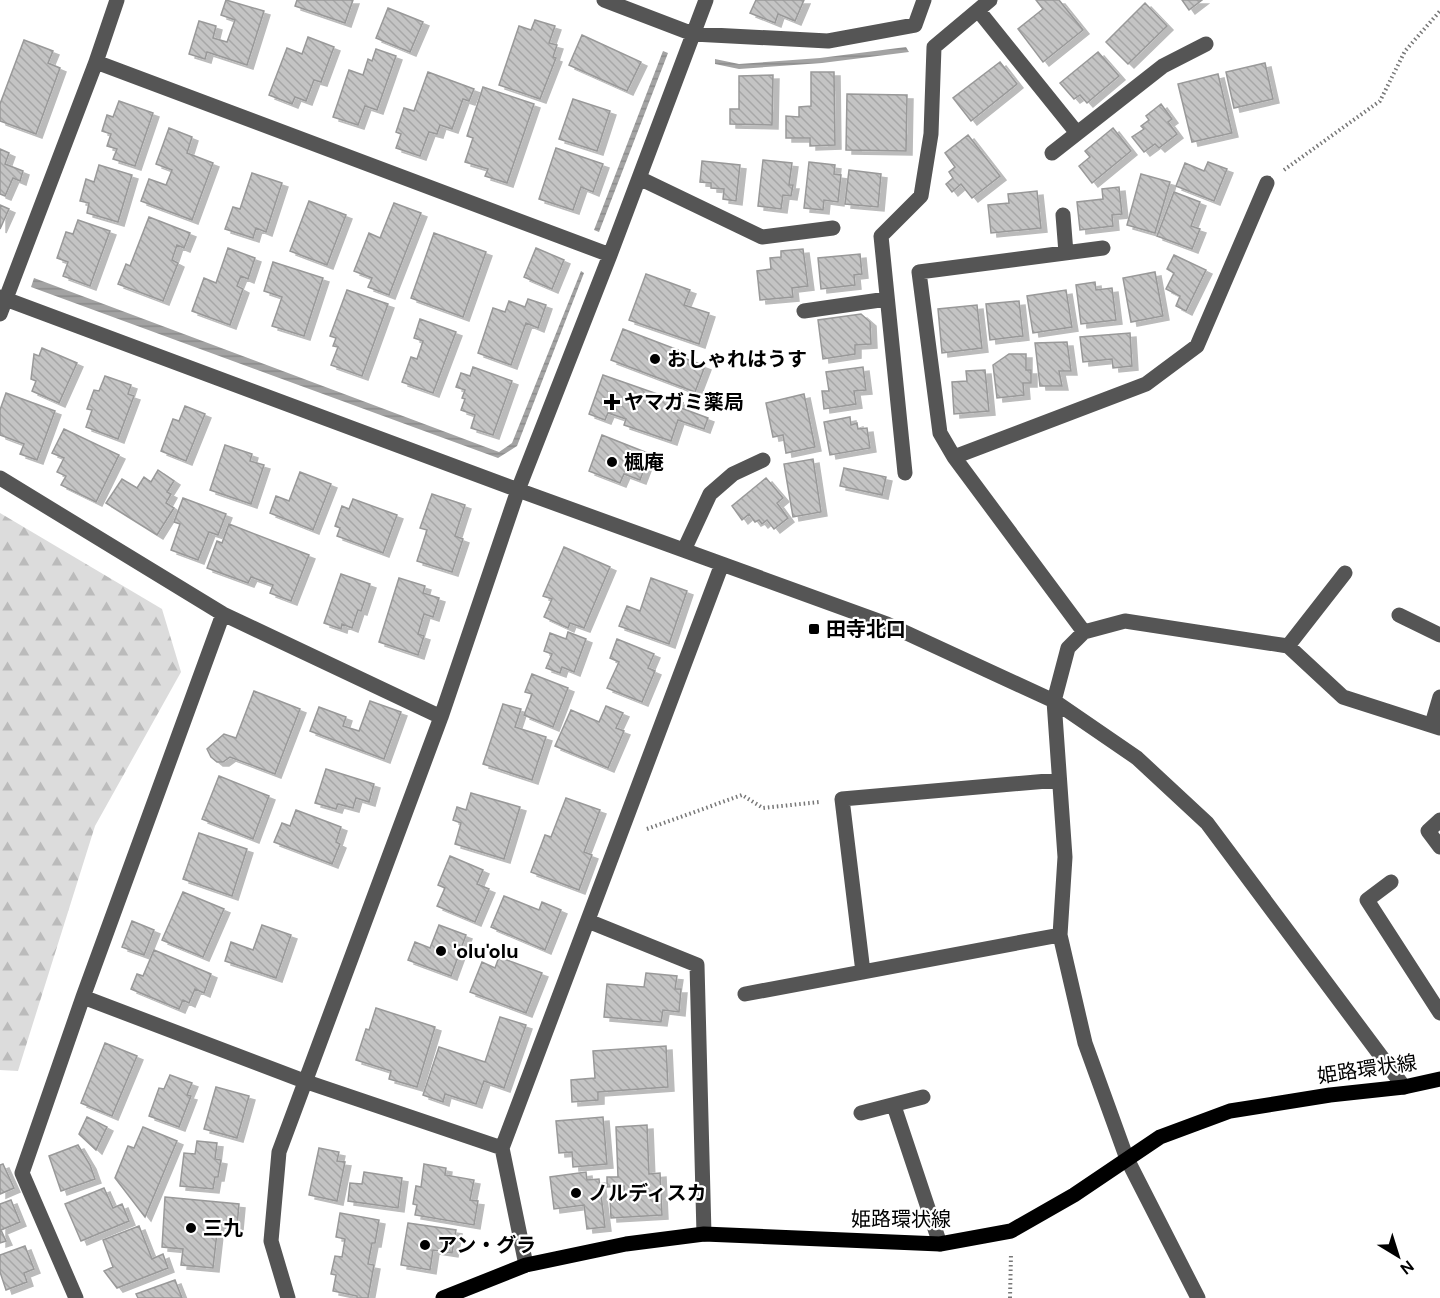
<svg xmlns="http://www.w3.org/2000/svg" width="1440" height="1298" font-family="'DM Sans','Noto Sans JP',sans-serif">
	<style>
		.forest { fill: url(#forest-firs) }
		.water { fill: url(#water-rules) }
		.building { fill: url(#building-back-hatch); stroke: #999; stroke-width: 1.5; filter: url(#shadow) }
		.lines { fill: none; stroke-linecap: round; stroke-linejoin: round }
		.path { stroke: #777; stroke-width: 4; stroke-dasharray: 1.5 3; stroke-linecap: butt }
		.minor { stroke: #555; stroke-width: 15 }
		.major { stroke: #000; stroke-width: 15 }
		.poi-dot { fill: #000; stroke: #fff; stroke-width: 2 }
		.labels { text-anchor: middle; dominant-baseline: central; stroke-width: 4.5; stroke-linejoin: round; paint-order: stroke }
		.poi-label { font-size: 20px; font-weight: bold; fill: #000; stroke: #fff; text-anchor: start }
		.street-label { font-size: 20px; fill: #000; stroke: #fff }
	</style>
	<defs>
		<pattern id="forest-firs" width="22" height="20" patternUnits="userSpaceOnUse" patternTransform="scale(1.5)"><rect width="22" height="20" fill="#dcdcdc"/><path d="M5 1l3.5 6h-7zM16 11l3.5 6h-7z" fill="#bbb"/></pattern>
		<pattern id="water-rules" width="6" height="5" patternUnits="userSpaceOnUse" patternTransform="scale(1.5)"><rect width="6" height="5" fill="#a3a3a3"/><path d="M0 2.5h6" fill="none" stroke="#8b8b8b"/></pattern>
		<pattern id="building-back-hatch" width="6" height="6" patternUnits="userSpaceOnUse" patternTransform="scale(1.5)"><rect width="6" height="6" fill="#c4c4c4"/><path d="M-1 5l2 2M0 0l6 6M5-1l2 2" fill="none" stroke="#a7a7a7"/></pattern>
		<filter id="shadow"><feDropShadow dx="6" dy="4" stdDeviation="0" flood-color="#0004"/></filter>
	</defs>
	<rect width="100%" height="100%" fill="#fff"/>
	<!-- forest -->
	<path class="forest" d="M0 513 162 609 181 672 95 826 18 1071 0 1070Z"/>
	<!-- water -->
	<path class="water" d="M906 47 909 52 822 63 739 69 715 64V59L739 64 820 58Z
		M663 51 668 53 599 232 594 230Z
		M581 271 584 273 517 446 498 458 31 287 34 278 499 452 512 443Z"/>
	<!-- building -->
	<path class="building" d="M226 0 264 11 247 65 207 52 205 59 189 54 199 21 216 26 213 38 227 42 235 20 221 15Z
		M297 0H353L345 23 295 6Z
		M756 0H804L795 21 778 14 775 23 750 13Z
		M1036 0H1059L1083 30 1043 62 1018 29 1043 9Z
		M1182 0H1202L1189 10Z
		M1145 3 1167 26 1128 64 1106 42Z
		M388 8 423 22 410 52 376 38Z
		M535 20 555 26 549 43 557 45 553 57 556 58 540 99 499 85 519 26 531 30Z
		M582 35 641 62 627 91 569 65Z
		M308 37 334 47 321 82 314 80 306 101 295 97 292 104 269 95 287 48 302 54Z
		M24 40 53 51 48 63 60 68 36 134 0 121V104Z
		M376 49 396 56 377 110 365 106 358 125 333 117 349 70 363 75 368 59 372 61Z
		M1098 52 1119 76 1087 103 1080 95 1074 99 1060 83Z
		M1000 62 1017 84 971 121 953 98Z
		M1265 63 1273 99 1234 108 1226 72Z
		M428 72 474 89 469 101 463 99 452 129 440 125 437 134 429 132 420 156 396 148 401 134 396 132 404 108 414 111Z
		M811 72H834L835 145 810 146V138H786V116L799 117V107L811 106Z
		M1218 74 1232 133 1192 142 1178 84Z
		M773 75 772 125 730 124V109H739V76Z
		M483 87 534 104 507 183 485 176 488 169 465 162 473 138 467 136Z
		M847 94 907 95 906 151 846 150Z
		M573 99 610 111 597 151 559 139Z
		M119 101 153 113 135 166 113 159 117 149 107 146 111 134 102 131 107 115 113 117Z
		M1161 104 1172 119 1168 122 1177 134 1159 148 1155 144 1144 152 1132 137 1144 129 1141 126 1149 120 1146 116Z
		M169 128 192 137 187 153 213 163 192 220 141 201 149 179 166 185 172 170 156 164Z
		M1113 128 1131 151 1092 183 1079 166 1090 157 1085 151Z
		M968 135 1000 176 972 198 961 184 952 192 946 184 953 178 949 172 955 167 945 153Z
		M556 148 603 164 593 192 581 187 573 210 539 199Z
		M0 149 9 153 5 164 23 171 20 181 13 178 5 196 0 194Z
		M763 160 792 163 789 185H793L791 196 783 195 781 209 758 206Z
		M702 161 740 165 736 201 723 199 724 189 711 188V183L700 182Z
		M809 162 835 165 834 174 841 175 838 202 824 200 823 210 804 208Z
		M1208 162 1227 169 1214 201 1176 186 1185 163 1204 171Z
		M99 165 132 175 118 222 87 213 89 203 80 201 86 179 94 182Z
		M849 170 881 174 878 207 845 204Z
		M252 173 282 183 266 232 256 228 253 238 225 229 233 207 240 209Z
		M1141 174 1170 182 1155 233 1127 225Z
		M1119 187 1122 214 1112 215 1113 226 1080 230 1077 202 1103 199 1102 189Z
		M1037 191 1041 228 991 233 988 205 1009 203 1008 194Z
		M1174 192 1200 202 1191 226 1200 229 1192 249 1157 236Z
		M309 201 346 215 327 265 290 251Z
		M394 203 421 213 389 295 368 287 372 278 354 271 369 233 380 238Z
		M0 205 9 209 0 229Z
		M149 217 190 233 184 248 177 245 172 260 178 263 163 301 118 284 126 264 130 266Z
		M78 220 110 231 90 286 63 276 68 262 57 258 66 232 73 234Z
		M434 233 486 252 463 317 411 298Z
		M228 248 255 258 248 279 241 276 237 286 243 289 230 325 192 311 204 278 216 283Z
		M536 248 564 260 552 289 524 277Z
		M803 249 808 286 792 288 793 297 760 300 757 271 771 269 770 258 781 257V251Z
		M860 254 862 274 854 275 855 285 821 289 818 258Z
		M1174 255 1206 270 1186 311 1176 306 1180 296 1166 289 1174 273 1167 269Z
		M273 262 323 278 304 336 272 326 282 297 264 291Z
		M1155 272 1163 316 1131 322 1123 278Z
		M646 274 690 290 684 305 709 313 699 344 629 320Z
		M1095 282 1096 290 1112 288 1116 320 1081 324 1076 285Z
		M347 290 388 304 362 376 331 365 338 347 333 346 336 338 330 336Z
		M1066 290 1072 327 1033 333 1027 296Z
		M528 299 546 305 538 328 526 323 511 365 478 353 493 308 505 312 509 301 525 307Z
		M1019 301 1023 336 990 340 986 304Z
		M977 305 982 348 942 353 938 309Z
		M861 314 870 322 871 344 855 345V354L823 359 818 320Z
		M420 319 456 332 433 393 402 382 411 357 417 359 423 341 414 338Z
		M623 329 678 350 676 355 705 366 695 392 611 360Z
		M1130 333 1132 366 1113 368 1112 359 1083 362 1080 337Z
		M1067 342 1071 371H1059L1062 386H1040L1035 343Z
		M42 348 77 363 59 403 32 391 36 381 31 379 34 354 39 356Z
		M1009 354H1026V370H1031V383H1023L1024 395 997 398 993 365Z
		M473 367 512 381 493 435 471 428 475 415 461 410 465 399 462 398 465 390 456 387 461 373 470 376Z
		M863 367 866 390 854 391 856 404 824 409 822 391H829L826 372Z
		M985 370 989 411 954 414 952 382 967 381 966 371Z
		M603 375 683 403 681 408 708 418 704 429 678 420 671 441 624 425 626 419 608 413 605 420 589 414Z
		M105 376 131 385 128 394 134 396 118 439 86 427 92 410 87 409 94 390 99 391Z
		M6 393 55 411 37 460 20 454 24 444 0 435V410Z
		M804 394 815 447 786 453 783 435 773 437 766 403Z
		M185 406 205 414 186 461 161 451 173 419 179 421Z
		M850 417 851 425 857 423 858 429 867 428 870 448 830 455 824 422Z
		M64 429 119 455 96 502 61 485 66 476 57 472 64 458 52 453Z
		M602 435 650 454 640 480 624 474 620 483 589 471Z
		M225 445 252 454 250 461 264 465 251 504 210 490Z
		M813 459 821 512 793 517 784 464Z
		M844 468 886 477 882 495 840 486Z
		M158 470 174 481 167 492 171 494 166 503 174 508 157 535 106 503 122 479 137 488 144 477 151 482Z
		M300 472 331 484 313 530 270 513 276 496 289 501Z
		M766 478 783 498 777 503 788 518 774 529 767 520 762 524 759 520 755 522 749 514 742 520 732 506Z
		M432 494 465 505 455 536 463 539 452 572 417 561 427 530 420 528Z
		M183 498 226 514 218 535 209 532 198 560 171 550 180 524 174 522Z
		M353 499 397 515 383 553 337 536 340 528 335 526 342 506 349 509Z
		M229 524 309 555 291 601 270 593 273 585 251 577 248 583 207 568 217 541 222 543Z
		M564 547 610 567 584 628 570 623 568 628 544 617 552 599 543 596Z
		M341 574 370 584 361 611 358 610 352 628 342 624 341 629 324 623Z
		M399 578 425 586 423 593 439 598 433 617 424 614 418 634 424 636 418 655 379 642Z
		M651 578 687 591 669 644 619 626 627 606 640 611Z
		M568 632 586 639 574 672 562 667 560 673 546 668 552 654 544 651 550 633 566 639Z
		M617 639 654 654 648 668 655 671 642 702 607 688 619 662 610 658Z
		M532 674 568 688 553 727 524 715 532 694 525 692Z
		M254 691 300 709 275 774 230 757 223 762H217L211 757 207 749 224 734 236 738Z
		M370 701 401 712 384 759 310 731 319 707 346 717 343 726 359 731Z
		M503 704 521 709 515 727 546 737 532 780 483 764Z
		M606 706 623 713 616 728 624 731 608 768 555 746 571 710 599 722Z
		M326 769 374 784 369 802 356 798 353 808 338 804 336 809 315 803Z
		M219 776 269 796 253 839 202 819Z
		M471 793 520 807 504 859 455 844 461 823 453 820 457 807 466 810Z
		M566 798 600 810 584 852 592 855 579 890 531 872 545 835 551 837Z
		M296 810 341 827 336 842 340 844 332 864 274 842 282 823 290 826Z
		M199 833 247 849 232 896 183 879Z
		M450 856 483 870 477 884 489 889 475 922 437 906 445 888 438 885Z
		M183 892 224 909 203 957 162 940Z
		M504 896 539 910 542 902 561 910 545 950 491 927Z
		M132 921 154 930 144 955 122 947Z
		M262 925 291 935 276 978 225 961 231 942 253 950Z
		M439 925 466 935 451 976 408 960 415 942 430 948Z
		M154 950 211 974 204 993 195 989 189 1003 183 1000 179 1009 131 989 137 974 143 976Z
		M499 957 542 973 526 1013 470 992 482 962 495 968Z
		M646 973 677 976 675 989H681L679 1012 663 1010 661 1022 604 1017 607 984 644 987Z
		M376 1008 435 1027 417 1087 389 1079 391 1071 356 1060 366 1029 369 1030Z
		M500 1017 526 1025 504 1088 484 1081 476 1104 445 1094 443 1102 423 1095 439 1047 485 1062Z
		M105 1043 137 1056 112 1116 81 1103Z
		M666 1046 668 1087 598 1092V1100L572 1102 571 1080 595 1078 593 1051Z
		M170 1075 192 1083 187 1095 191 1096 179 1127 149 1116 159 1088 164 1089Z
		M216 1087 249 1096 237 1138 204 1129Z
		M87 1117 107 1127 96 1150 79 1134Z
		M603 1117 607 1164 573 1167 572 1152 559 1153 556 1121Z
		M647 1125 649 1174 660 1173 662 1215 611 1218 610 1200 625 1199 624 1186 607 1187V1177H618L616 1127Z
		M143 1127 177 1141 145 1217 115 1178 128 1146 134 1148Z
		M197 1141 217 1143 215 1159 221 1160 218 1177H215L213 1189 180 1186 184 1153 195 1154Z
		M78 1145 90 1165 95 1179 61 1191 49 1156Z
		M319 1148 339 1152 337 1161 345 1162 337 1201 309 1195Z
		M3 1164 14 1188 0 1194V1165Z
		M424 1164 446 1168 445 1175 474 1180 470 1200 478 1201 474 1225 415 1215 417 1205 413 1204 416 1186 421 1187Z
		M364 1172 402 1178 398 1208 348 1201 350 1183 362 1184Z
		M586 1172 587 1180 599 1179 605 1227 587 1229 584 1205 554 1209 550 1177Z
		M104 1188 113 1208 122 1204 129 1221 81 1241 65 1204Z
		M165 1197 239 1204 237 1226 218 1224 213 1268 181 1265 183 1249 162 1247Z
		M11 1200 20 1222 1 1230 6 1241 0 1243V1204Z
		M340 1213 379 1220 375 1243H372L368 1264 374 1265 368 1298H357V1296L333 1291 336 1275 331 1274 335 1256 342 1257 345 1239 336 1237Z
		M408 1223 456 1230 452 1253 433 1250 430 1270 401 1265Z
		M139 1226 152 1259 163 1254 168 1268 117 1288 104 1271 113 1267 103 1240Z
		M25 1246 34 1269 24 1273 27 1282 6 1290 0 1272V1255Z
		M175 1280 182 1298H138L136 1294Z"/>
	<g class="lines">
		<!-- path -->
		<path class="path" d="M1284 170 1380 101 1405 51 1440 11
			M647 829 742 795 763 808 819 802
			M1010 1298 1011 1254"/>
		<!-- minor -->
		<path class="minor" d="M604 0 693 34 828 41 915 25 924 0
			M978 10 1077 133
			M96 62 610 255
			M1052 153 1163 66 1206 44
			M639 178 762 237 833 228
			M1063 215 1066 253
			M1103 248 919 272 940 433 954 457 1084 632 1068 648 1054 701 1065 857 1060 935 1085 1043 1127 1159 1198 1298
			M0 297 518 490 887 624 1054 701 1137 758 1207 823 1404 1087
			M804 311 887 299
			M0 314 96 62 117 0
			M954 457 1146 384 1197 346 1267 183
			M905 473 881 236 921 196 931 134 934 47 990 0
			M0 478 223 614 441 717
			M684 550 710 494 733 474 763 460
			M1399 615 1440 635
			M1084 632 1125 621 1288 646 1343 697 1440 728
			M1288 646 1345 573
			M1432 724 1440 697
			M1440 820 1428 831 1440 847
			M1391 882 1367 900 1440 1013
			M588 921 697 965 704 1234
			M863 972 842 799 1059 780
			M745 994 1060 935
			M83 997 304 1081 502 1148
			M894 1106 940 1244
			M861 1113 923 1097
			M526 1265 502 1148 722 564
			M76 1298 22 1173 83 997 223 614
			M288 1298 271 1241 279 1152 441 717 518 490 610 255 706 0"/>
		<!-- major -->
		<path class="major" d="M443 1298 526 1265 626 1244 704 1234 940 1244 1011 1231 1074 1195 1160 1137 1230 1111 1330 1095 1404 1087 1440 1079"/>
	</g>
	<!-- markers -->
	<g class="poi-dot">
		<circle cx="655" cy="359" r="6"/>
		<path d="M609 393h6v6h6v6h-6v6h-6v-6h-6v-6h6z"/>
		<circle cx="612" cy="462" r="6"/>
		<rect x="808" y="623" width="12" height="12" rx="3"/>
		<circle cx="441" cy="951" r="6"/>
		<circle cx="576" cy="1193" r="6"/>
		<circle cx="191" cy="1228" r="6"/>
		<circle cx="425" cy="1245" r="6"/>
	</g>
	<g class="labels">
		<!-- poi labels -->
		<g class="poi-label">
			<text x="667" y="359">おしゃれはうす</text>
			<text x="624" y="402">ヤマガミ薬局</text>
			<text x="624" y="462">楓庵</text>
			<text x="826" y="629">田寺北口</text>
			<text x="453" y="951">'olu'olu</text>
			<text x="588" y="1193">ノルディスカ</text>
			<text x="203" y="1228">三九</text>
			<text x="437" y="1245">アン・グラ</text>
		</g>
		<!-- street labels -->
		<g class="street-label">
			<text transform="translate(1367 1069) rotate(-8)">姫路環状線</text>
			<text x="901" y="1219">姫路環状線</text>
		</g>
	</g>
	<!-- north arrow -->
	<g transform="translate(1398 1256) rotate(142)" stroke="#ffffff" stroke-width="4.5" paint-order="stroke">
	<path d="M0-4.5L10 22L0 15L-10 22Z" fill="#000000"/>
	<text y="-9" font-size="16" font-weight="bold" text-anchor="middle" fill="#000000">N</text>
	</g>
</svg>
